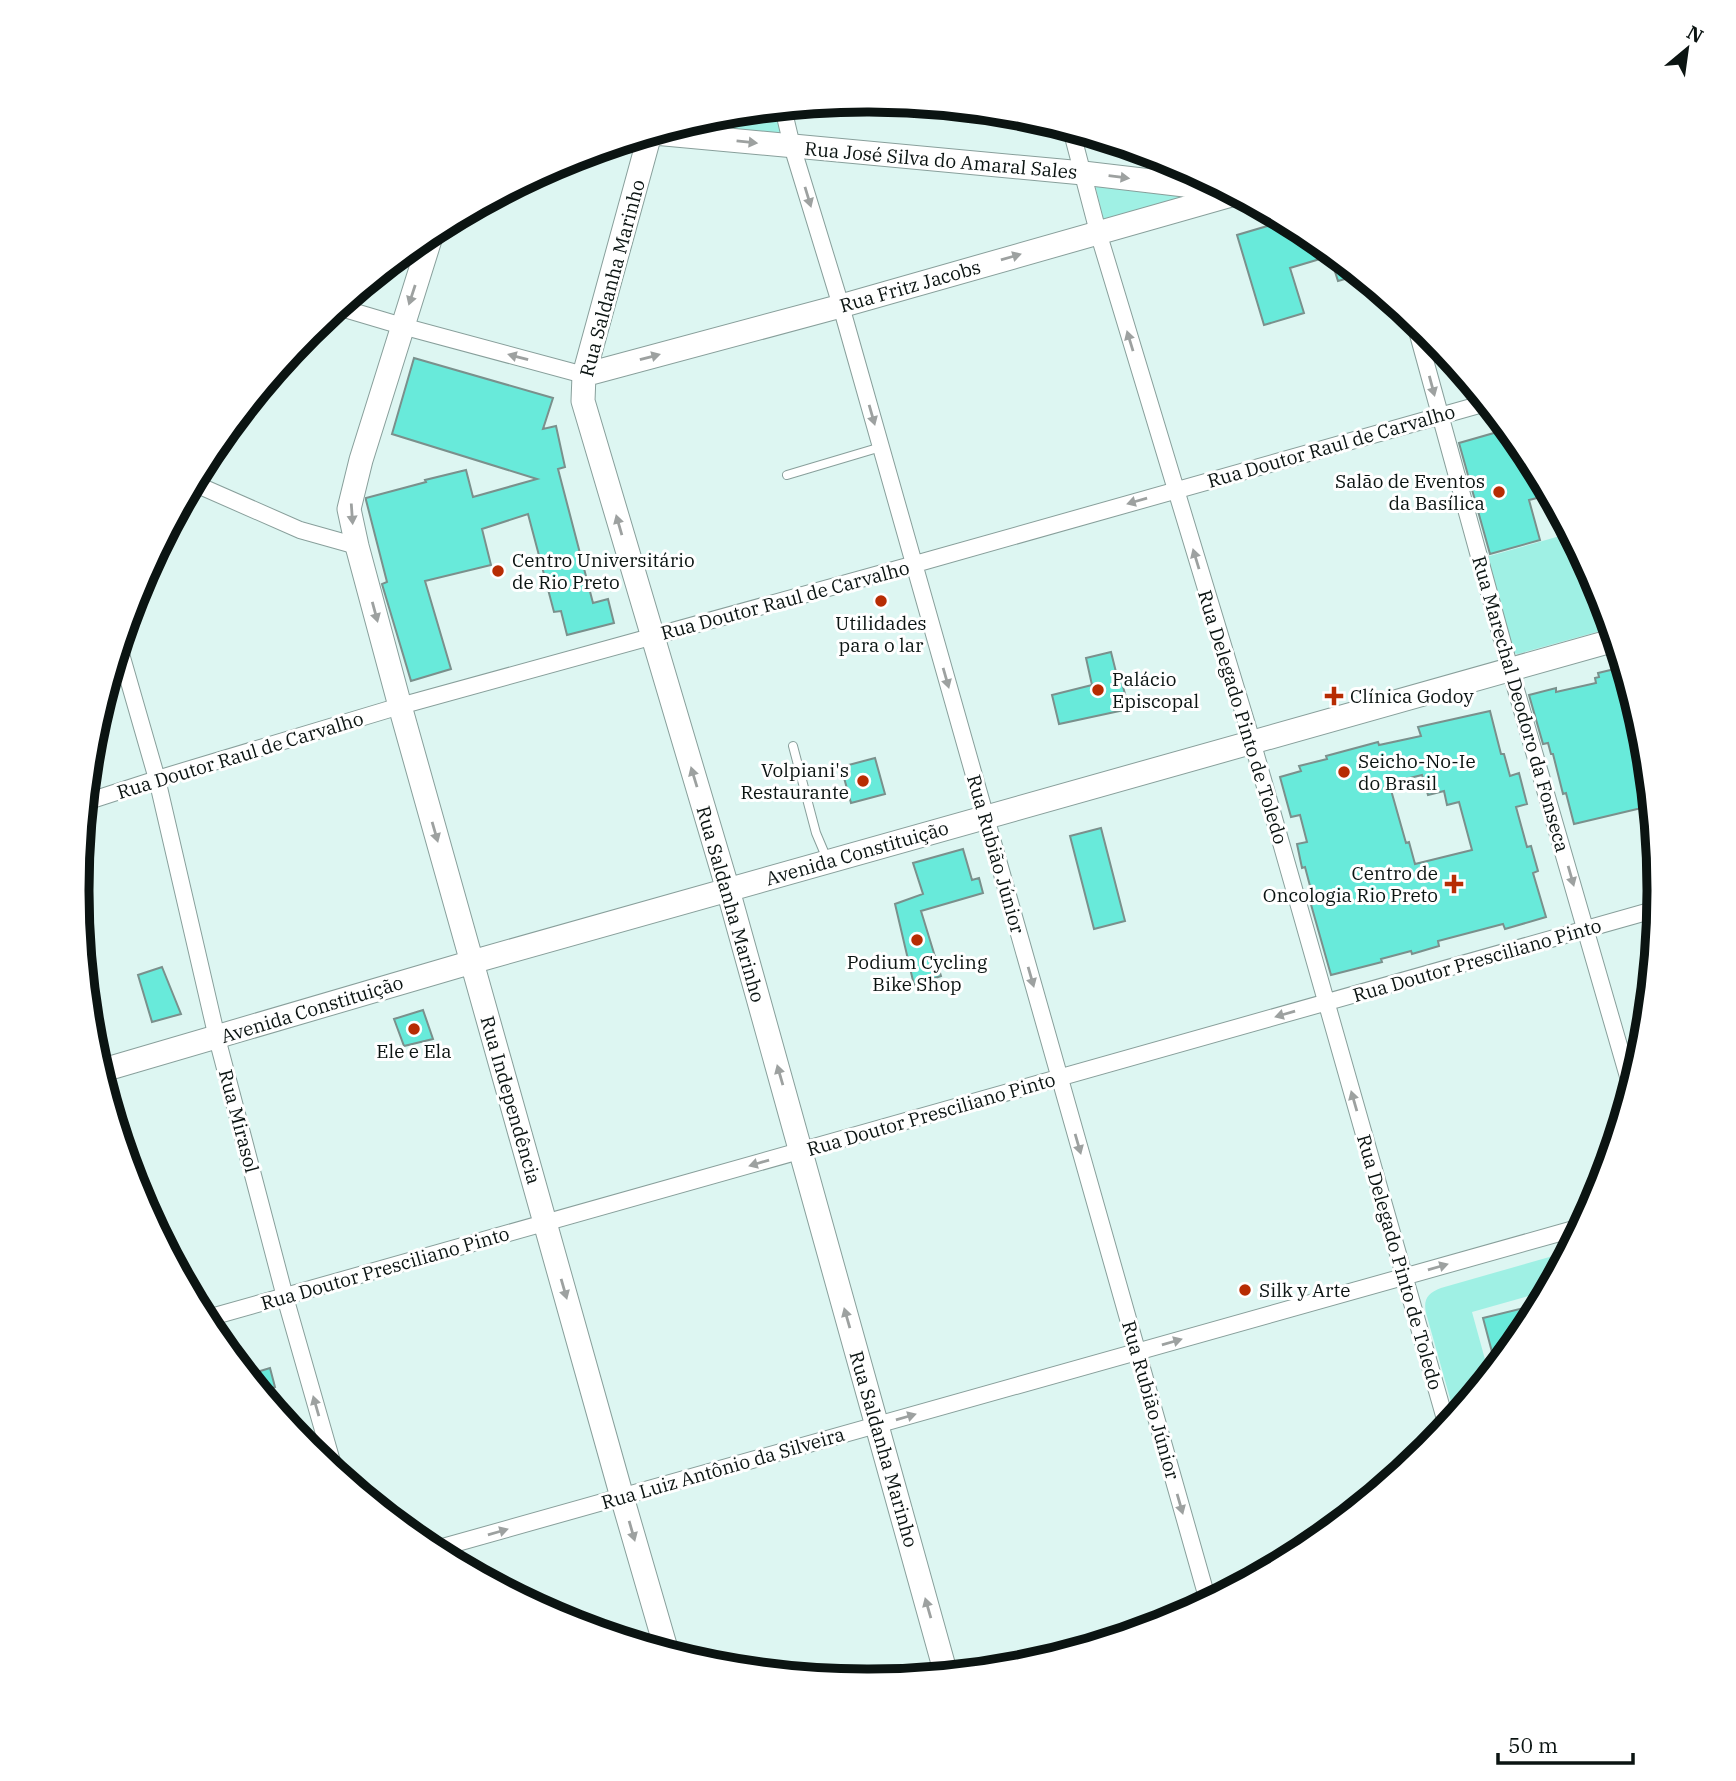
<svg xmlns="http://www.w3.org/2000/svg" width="1736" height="1781" font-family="'IBM Plex Serif',serif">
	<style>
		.green { fill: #9ff0e4 }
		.building { fill: #68eada; stroke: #7a908c; stroke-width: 2; fill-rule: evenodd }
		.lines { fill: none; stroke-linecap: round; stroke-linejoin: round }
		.lane-casing { stroke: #889f9b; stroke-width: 10 }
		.street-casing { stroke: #889f9b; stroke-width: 18 }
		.secondary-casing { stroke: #889f9b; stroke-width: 25 }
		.lane { stroke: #fff; stroke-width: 8 }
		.street { stroke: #fff; stroke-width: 16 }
		.secondary { stroke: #fff; stroke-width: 23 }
		.oneway { fill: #9da1a0 }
		.poi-dot { fill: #b72c03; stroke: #fff; stroke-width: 2.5 }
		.labels { text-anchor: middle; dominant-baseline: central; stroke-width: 6; stroke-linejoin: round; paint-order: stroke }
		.street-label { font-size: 19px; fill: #0b1412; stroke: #fff }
		.poi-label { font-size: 19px; fill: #0b1412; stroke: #fff; text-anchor: start }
		.rim { fill: none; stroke: #0b1412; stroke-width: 9 }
	</style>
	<rect width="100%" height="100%" fill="#ddf6f2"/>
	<!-- green -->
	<path class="green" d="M777 108 783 135 682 124 714 115Z
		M1094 181 1222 195 1105 225Z
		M1567 534 1574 560 1583 559 1599 588 1611 628 1518 654 1513 653 1486 557Z
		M1567 1252 1546 1291 1472 1312 1489 1374 1455 1416 1426 1313C1423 1299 1428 1293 1441 1288Z"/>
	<!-- building -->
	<path class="building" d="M1281 222 1284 233 1299 228 1308 233 1359 275 1338 281 1330 256 1290 268 1304 313 1264 325 1237 235Z
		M414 358 553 398 543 429 556 426 565 467 558 469 593 603 608 599 614 623 567 635 561 611 554 612 528 514 482 529 491 565 425 581 451 669 411 681 382 584 387 582 366 500V498L426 482 425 480 466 470 473 497 537 479 392 434Z
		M1508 429 1526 451 1549 495 1529 500 1540 540 1490 554 1459 443Z
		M1111 652 1118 680 1121 679 1129 709 1059 724 1052 695 1092 685 1086 658Z
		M1623 667 1644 737 1649 789 1646 790 1650 806 1574 824 1566 793 1563 794 1553 754H1551L1548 743 1543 744 1529 695 1556 688V692L1596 683 1595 678 1599 677 1598 673Z
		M1490 711 1501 754H1504L1510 776 1519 773 1527 804 1516 807 1527 847 1531 846 1538 871 1533 873 1546 917 1505 929 1503 924 1438 941 1439 946 1412 954 1411 951 1381 959 1382 962 1331 975 1310 901H1314L1305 867 1302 868 1297 844 1307 842 1300 815 1291 817 1280 777 1301 771 1299 766 1327 759 1326 756 1378 742 1379 745 1421 736 1418 727ZM1422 775 1428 795 1444 791 1447 805 1459 802 1472 850 1415 864 1409 842 1406 843 1389 783Z
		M875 758 885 794 851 803 841 767Z
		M1101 828 1125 921 1094 929 1070 836Z
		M963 849 972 880 979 878 983 893 921 911 941 976 914 985 895 904 923 894 913 863Z
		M162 967 181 1014 152 1022 138 975Z
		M423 1010 433 1039 404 1046 394 1019Z
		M1540 1304 1525 1330 1496 1367 1483 1318Z
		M270 1368 275 1387 261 1392 247 1375Z"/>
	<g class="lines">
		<!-- lane casing -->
		<g class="lane-casing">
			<path id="lane" d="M787 475 881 447
				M793 746 816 833 827 859"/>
		</g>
		<!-- street casing -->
		<g class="street-casing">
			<path id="street" d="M783 108 792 146 841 306 1208 1601
				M1071 129 1098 232 1252 741 1447 1426
				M338 307 402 326 584 375
				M1414 320 1510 669 1631 1087
				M193 483 300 530 357 546
				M119 647 157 779 217 1038 285 1297 335 1472
				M86 802 157 779 400 706 908 566 1486 403
				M204 1319 1657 909
				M432 1550 1581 1227"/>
		</g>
		<!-- secondary casing -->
		<g class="secondary-casing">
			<path id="secondary" d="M654 133 1083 173 1227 190
				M650 134 584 375 583 401 728 890 946 1674
				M433 230 361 460 349 509 357 546 400 706 622 1497 667 1652
				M584 375 841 306 1235 194
				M100 1071 472 962 1615 640"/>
		</g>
		<!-- lane -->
		<use href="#lane" class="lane"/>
		<!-- street -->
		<use href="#street" class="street"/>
		<!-- secondary -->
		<use href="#secondary" class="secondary"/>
	</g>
	<!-- one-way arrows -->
	<defs><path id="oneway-solid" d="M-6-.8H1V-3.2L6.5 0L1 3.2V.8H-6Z" transform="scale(1.75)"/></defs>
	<g class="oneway">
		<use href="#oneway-solid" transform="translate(747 142) rotate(6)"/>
		<use href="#oneway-solid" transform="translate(1119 177) rotate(7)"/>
		<use href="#oneway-solid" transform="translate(808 197) rotate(73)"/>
		<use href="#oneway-solid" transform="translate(1011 257) rotate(-16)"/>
		<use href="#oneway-solid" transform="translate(412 295) rotate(108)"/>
		<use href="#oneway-solid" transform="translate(1130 341) rotate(-107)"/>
		<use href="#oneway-solid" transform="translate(518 357) rotate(-165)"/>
		<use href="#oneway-solid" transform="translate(650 357) rotate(-15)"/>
		<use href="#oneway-solid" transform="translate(1432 386) rotate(75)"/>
		<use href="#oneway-solid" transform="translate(872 415) rotate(74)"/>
		<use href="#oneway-solid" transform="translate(1137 501) rotate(164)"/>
		<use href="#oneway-solid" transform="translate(352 514) rotate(86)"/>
		<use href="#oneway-solid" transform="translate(619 525) rotate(-106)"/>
		<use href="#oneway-solid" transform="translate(1196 559) rotate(-107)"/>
		<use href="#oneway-solid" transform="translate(375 612) rotate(75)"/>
		<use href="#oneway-solid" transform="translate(946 678) rotate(74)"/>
		<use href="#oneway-solid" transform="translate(694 777) rotate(-107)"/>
		<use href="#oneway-solid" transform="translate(435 832) rotate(74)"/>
		<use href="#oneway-solid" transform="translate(1571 876) rotate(74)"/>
		<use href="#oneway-solid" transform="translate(1031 977) rotate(74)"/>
		<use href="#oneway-solid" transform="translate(1285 1014) rotate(164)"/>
		<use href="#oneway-solid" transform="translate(780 1075) rotate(-106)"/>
		<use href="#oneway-solid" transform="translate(1354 1101) rotate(-106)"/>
		<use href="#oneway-solid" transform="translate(1078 1144) rotate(74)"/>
		<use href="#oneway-solid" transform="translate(759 1163) rotate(164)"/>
		<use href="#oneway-solid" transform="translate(1438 1267) rotate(-16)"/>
		<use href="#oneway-solid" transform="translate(564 1289) rotate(74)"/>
		<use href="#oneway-solid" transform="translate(847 1318) rotate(-106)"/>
		<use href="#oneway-solid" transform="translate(1172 1342) rotate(-16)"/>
		<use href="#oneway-solid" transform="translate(316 1406) rotate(-106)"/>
		<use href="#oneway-solid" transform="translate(906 1417) rotate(-16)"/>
		<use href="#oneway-solid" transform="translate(1180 1504) rotate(74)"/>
		<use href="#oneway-solid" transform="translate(632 1531) rotate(74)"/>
		<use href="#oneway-solid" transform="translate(498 1532) rotate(-16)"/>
		<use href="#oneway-solid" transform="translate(928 1608) rotate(-106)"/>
	</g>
	<!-- markers -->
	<g class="poi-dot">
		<circle cx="1499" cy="492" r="7"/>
		<circle cx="498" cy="571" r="7"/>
		<circle cx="881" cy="601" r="7"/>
		<circle cx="1098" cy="690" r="7"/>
		<path d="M1330.5 685.5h7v7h7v7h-7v7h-7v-7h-7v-7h7z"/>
		<circle cx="1344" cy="772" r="7"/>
		<circle cx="863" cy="781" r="7"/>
		<path d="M1450.5 873.5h7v7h7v7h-7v7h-7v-7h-7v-7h7z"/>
		<circle cx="917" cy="940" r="7"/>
		<circle cx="414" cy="1029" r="7"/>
		<circle cx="1245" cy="1290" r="7"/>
	</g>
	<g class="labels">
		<!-- street labels -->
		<g class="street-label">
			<text transform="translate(941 160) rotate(5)">Rua José Silva do Amaral Sales</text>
			<text transform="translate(612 278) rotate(-75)">Rua Saldanha Marinho</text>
			<text transform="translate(910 286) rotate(-16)">Rua Fritz Jacobs</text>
			<text transform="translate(1331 446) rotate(-16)">Rua Doutor Raul de Carvalho</text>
			<text transform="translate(785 600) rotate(-15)">Rua Doutor Raul de Carvalho</text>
			<text transform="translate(1521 704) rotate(74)">Rua Marechal Deodoro da Fonseca</text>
			<text transform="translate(1243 717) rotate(73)">Rua Delegado Pinto de Toledo</text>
			<text transform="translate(240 755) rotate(-17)">Rua Doutor Raul de Carvalho</text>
			<text transform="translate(857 853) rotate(-16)">Avenida Constituição</text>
			<text transform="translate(996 854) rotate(74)">Rua Rubião Júnior</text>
			<text transform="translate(731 904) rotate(74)">Rua Saldanha Marinho</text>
			<text transform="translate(1477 960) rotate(-16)">Rua Doutor Presciliano Pinto</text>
			<text transform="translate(312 1009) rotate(-17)">Avenida Constituição</text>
			<text transform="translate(511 1100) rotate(74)">Rua Independência</text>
			<text transform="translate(931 1114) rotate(-16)">Rua Doutor Presciliano Pinto</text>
			<text transform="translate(239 1121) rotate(75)">Rua Mirasol</text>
			<text transform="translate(1400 1262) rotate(74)">Rua Delegado Pinto de Toledo</text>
			<text transform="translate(385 1268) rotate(-16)">Rua Doutor Presciliano Pinto</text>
			<text transform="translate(1151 1400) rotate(74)">Rua Rubião Júnior</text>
			<text transform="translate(884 1449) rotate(74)">Rua Saldanha Marinho</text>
			<text transform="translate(723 1468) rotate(-16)">Rua Luiz Antônio da Silveira</text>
		</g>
		<!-- poi labels -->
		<g class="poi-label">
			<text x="1485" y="481" text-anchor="end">Salão de Eventos<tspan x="1485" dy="22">da Basílica</tspan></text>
			<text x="512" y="560">Centro Universitário<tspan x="512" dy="22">de Rio Preto</tspan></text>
			<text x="881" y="623" text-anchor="middle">Utilidades<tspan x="881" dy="22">para o lar</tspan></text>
			<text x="1112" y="679">Palácio<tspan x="1112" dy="22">Episcopal</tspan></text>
			<text x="1350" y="696">Clínica Godoy</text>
			<text x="1358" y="761">Seicho-No-Ie<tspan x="1358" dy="22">do Brasil</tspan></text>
			<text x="849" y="770" text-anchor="end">Volpiani's<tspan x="849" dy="22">Restaurante</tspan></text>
			<text x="1438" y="873" text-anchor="end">Centro de<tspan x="1438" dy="22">Oncologia Rio Preto</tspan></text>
			<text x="917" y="962" text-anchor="middle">Podium Cycling<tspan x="917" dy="22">Bike Shop</tspan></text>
			<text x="414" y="1051" text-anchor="middle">Ele e Ela</text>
			<text x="1259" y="1290">Silk y Arte</text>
		</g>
	</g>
	<!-- crop -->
	<path d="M0 0H1736V1781H0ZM867 112H869A778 778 0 0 1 1647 890V891A778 778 0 0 1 869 1669H867A778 778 0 0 1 89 891V890A778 778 0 0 1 867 112Z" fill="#fff" fill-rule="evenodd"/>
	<path class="rim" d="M867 112H869A778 778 0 0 1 1647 890V891A778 778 0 0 1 869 1669H867A778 778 0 0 1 89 891V890A778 778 0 0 1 867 112Z"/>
	<!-- north arrow -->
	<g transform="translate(1687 49) rotate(29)" stroke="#ffffff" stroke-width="5" paint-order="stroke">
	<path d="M0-5L12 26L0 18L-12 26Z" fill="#0b1412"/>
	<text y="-10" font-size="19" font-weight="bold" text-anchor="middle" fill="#0b1412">N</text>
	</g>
	<!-- scale -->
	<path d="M1498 1753v10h135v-10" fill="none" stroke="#0b1412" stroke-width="3.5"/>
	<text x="1508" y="1753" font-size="21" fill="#0b1412" stroke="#ffffff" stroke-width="5" paint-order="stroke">50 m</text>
</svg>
